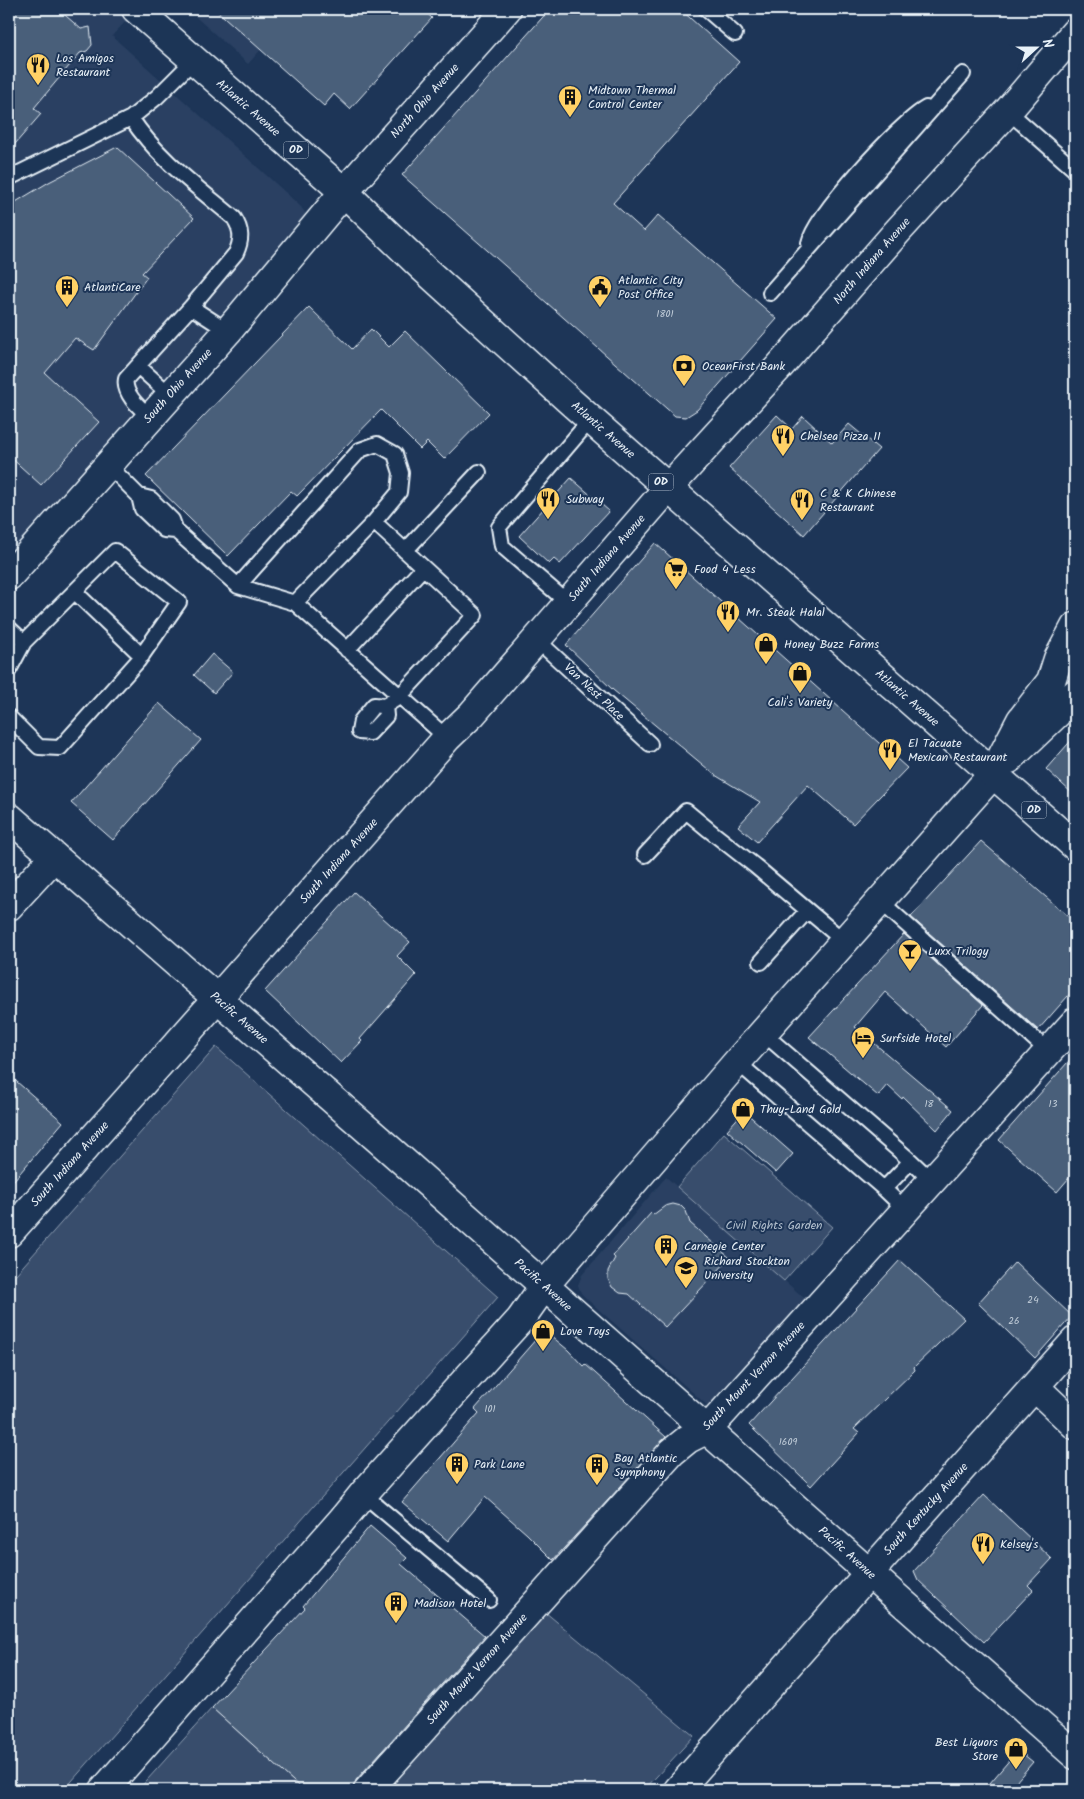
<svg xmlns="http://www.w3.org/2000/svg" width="1084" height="1799" font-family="Kalam,sans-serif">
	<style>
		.built { fill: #2a4162 }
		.green { fill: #374d6c; stroke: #909fb2 }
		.building { fill: #495e7a; stroke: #e8f1f8 }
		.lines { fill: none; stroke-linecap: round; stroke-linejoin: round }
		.service-casing { stroke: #e8f1f8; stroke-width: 18 }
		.minor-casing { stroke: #e8f1f8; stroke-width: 31 }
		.tertiary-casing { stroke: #e8f1f8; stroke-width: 31 }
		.primary-casing { stroke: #e8f1f8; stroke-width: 31 }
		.trunk-casing { stroke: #e8f1f8; stroke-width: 31 }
		.service { stroke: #1d3557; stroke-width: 14 }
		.minor { stroke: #1d3557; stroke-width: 28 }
		.tertiary { stroke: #1d3557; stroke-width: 28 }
		.primary { stroke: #1d3557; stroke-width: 28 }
		.trunk { stroke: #1d3557; stroke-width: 28 }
		.labels { text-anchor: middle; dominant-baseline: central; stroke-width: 4; stroke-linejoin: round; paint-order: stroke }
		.number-label { font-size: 10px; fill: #c0ccd8 }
		.shield { fill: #1d3557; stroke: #abb9c8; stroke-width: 1 }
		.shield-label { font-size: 11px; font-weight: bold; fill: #e8f1f8 }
		.poi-label { font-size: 12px; fill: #e8f1f8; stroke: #1d3557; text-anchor: start }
		.street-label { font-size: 12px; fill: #e8f1f8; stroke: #1d3557 }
		.park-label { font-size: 12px; fill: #b3c0ce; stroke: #1d3557 }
	</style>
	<rect width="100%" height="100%" fill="#1d3557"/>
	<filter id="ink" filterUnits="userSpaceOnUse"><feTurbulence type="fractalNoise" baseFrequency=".02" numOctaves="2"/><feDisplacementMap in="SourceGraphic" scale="10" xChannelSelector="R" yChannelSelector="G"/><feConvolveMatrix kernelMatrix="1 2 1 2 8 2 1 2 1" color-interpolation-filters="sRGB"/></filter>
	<g filter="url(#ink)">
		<!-- built -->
		<path class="built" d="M9 9H137L112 36 285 192 301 207 306 214 304 223 297 232 9 557Z
			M187 9H297L248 64Z
			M666 1177 811 1304 713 1406 707 1405 589 1301 581 1293 578 1285 582 1275Z"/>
		<!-- green -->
		<path class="green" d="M216 1047 498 1297 64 1790H9V1282Z
			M724 1133 832 1227 784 1281 677 1187Z
			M545 1612 694 1736 644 1790H385Z
			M212 1708 303 1790H138Z"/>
		<!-- building -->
		<path class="building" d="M9 9H58L81 29 90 27 92 45 87 51 80 53 34 108 41 114 9 151Z
			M215 9H422L432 18 350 109 334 94 324 106Z
			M550 9H680L739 62 613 203 644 231 658 215 777 319 697 410 686 417 675 416 402 175Z
			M117 147 194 218 142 273 147 277 94 350 75 338 45 373 99 422 41 485 9 456V206L49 182Z
			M309 307 352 349 371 329 389 347 405 331 489 413 444 459 427 442 420 449 381 410 297 496 291 491 228 556 146 476Z
			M777 415 792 429 803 416 832 443 849 424 879 449 804 535 729 468Z
			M571 478 609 511 560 564 554 559 549 564 519 536Z
			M655 543 907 768 853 824 808 785 757 842 738 826 760 802 715 775 613 690 566 645Z
			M212 654 233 672 214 693 194 675Z
			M159 703 201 740 113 840 71 803Z
			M1075 736V796L1046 769Z
			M981 841 1075 922V988L1038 1030 911 917Z
			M354 892 410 942 397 956 416 975 360 1039 362 1041 341 1063 265 991Z
			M904 934 983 1005 946 1047 885 992 855 1027 953 1110 937 1130 903 1097 902 1099 887 1085 878 1096 809 1037Z
			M1075 1054V1171L1057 1192 999 1140Z
			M9 1075 63 1122 9 1186Z
			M744 1111 793 1154 776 1173 727 1130Z
			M673 1204 681 1206 686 1211 690 1223 730 1258 665 1327 629 1294 620 1293 612 1287 608 1279V1271L615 1258 613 1256 651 1213 653 1215 665 1206Z
			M900 1260 964 1319 914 1367 915 1370 854 1429 859 1433 811 1486 749 1425Z
			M1015 1262 1072 1316 1035 1358 978 1303Z
			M544 1330 568 1350 583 1366 585 1364 666 1437 553 1560 527 1534 485 1497 448 1541 402 1502 479 1413 475 1409Z
			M984 1495 1052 1559 1028 1585 1033 1590 984 1642 918 1580 914 1571Z
			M370 1526 407 1558 401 1564 485 1636 356 1780 353 1790H303L212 1708 305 1608 303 1606Z
			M1018 1750 1033 1762 1009 1790H984Z"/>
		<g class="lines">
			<!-- service casing -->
			<g class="service-casing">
				<path id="service" d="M706 9 735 34
					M1008 111 1075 170
					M131 118C158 159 196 186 234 218 242 230 242 240 236 253L191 307 126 379C123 394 140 408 150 417
					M9 178 131 118 157 97 194 60
					M809 243C815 215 899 123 926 108
					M770 293 963 74
					M191 307 228 331
					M138 366 170 395
					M108 465 139 496 142 509 164 530 176 531
					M139 496 151 499 172 520 176 531 238 586 295 603 447 738
					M405 551 479 472
					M238 586 360 450 377 444 395 454 401 473 399 492 374 522
					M75 592 142 656
					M567 602 502 546 499 527 591 419
					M295 603 374 522 475 615 399 697 385 706 374 705 361 721 359 732 370 733 386 716 385 706
					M9 628 24 642
					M537 640 650 744
					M347 650 423 568
					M9 670 24 642 115 551 179 602 138 661 60 748 39 747 9 717
					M645 855 686 811 709 830 755 866 845 942
					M880 901 1049 1052
					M761 962 807 911
					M737 1062 884 1189 911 1161 763 1033
					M911 1161 932 1181
					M884 1189 906 1210
					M363 1494 489 1600"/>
			</g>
			<!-- minor casing -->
			<g class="minor-casing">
				<path id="minor" d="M9 906 54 857
					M9 1233 217 999
					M1036 1388 1075 1425
					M104 1790 342 1520 363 1494 520 1320 544 1286
					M368 1790 672 1452 688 1439 708 1429 1075 1022
					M678 1790 869 1573"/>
			</g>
			<!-- tertiary casing -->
			<g class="tertiary-casing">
				<path id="tertiary" d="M9 576 228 331 344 192 507 9
					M9 817 378 1139 1075 1755
					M217 999 447 738 472 714 668 488 779 367 897 232 1008 111 1075 32
					M544 1286 737 1062 993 774
					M869 1573 1075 1341"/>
			</g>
			<!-- primary casing -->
			<g class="primary-casing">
				<path id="primary" d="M1009 759 1067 704 1075 694
					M993 774 1021 720 1051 681 1058 659 1075 627"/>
			</g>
			<!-- trunk casing -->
			<g class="trunk-casing">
				<path id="trunk" d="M136 9 344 192 423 268 572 403 1075 846"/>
			</g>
			<!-- service -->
			<use href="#service" class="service"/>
			<!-- minor -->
			<use href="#minor" class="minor"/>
			<!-- tertiary -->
			<use href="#tertiary" class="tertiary"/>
			<!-- primary -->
			<use href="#primary" class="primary"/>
			<!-- trunk -->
			<use href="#trunk" class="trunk"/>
		</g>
	</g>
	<!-- icons -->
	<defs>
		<g id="restaurant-pin" transform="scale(1.25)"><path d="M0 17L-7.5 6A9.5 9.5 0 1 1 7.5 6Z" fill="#ffd166" stroke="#1d3557"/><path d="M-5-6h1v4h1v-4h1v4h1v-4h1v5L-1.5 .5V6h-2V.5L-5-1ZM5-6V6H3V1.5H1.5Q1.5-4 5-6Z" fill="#111"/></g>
		<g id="building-pin" transform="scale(1.25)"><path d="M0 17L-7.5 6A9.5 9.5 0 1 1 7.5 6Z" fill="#ffd166" stroke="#1d3557"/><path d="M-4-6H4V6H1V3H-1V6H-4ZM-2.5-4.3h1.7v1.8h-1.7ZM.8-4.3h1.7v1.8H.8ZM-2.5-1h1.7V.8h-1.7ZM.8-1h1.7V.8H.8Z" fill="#111"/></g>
		<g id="civic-pin" transform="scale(1.25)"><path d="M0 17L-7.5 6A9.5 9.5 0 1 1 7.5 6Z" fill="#ffd166" stroke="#1d3557"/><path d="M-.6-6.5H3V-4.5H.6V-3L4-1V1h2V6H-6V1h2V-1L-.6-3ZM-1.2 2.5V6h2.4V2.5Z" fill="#111"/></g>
		<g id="bank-pin" transform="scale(1.25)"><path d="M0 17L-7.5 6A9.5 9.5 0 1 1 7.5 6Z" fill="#ffd166" stroke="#1d3557"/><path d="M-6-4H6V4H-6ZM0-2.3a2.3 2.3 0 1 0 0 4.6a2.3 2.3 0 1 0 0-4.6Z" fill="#111"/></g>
		<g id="supermarket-pin" transform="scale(1.25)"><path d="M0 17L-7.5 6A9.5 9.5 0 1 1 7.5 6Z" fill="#ffd166" stroke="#1d3557"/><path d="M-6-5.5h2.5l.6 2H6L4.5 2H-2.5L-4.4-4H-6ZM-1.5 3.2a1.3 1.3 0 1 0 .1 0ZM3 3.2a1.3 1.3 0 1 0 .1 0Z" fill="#111"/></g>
		<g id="shop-pin" transform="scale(1.25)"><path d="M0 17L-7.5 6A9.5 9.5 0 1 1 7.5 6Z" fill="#ffd166" stroke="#1d3557"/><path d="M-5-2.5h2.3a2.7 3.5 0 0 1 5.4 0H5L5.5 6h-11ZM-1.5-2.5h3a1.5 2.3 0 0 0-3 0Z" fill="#111"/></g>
		<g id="bar-pin" transform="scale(1.25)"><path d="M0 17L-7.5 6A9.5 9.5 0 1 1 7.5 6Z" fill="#ffd166" stroke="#1d3557"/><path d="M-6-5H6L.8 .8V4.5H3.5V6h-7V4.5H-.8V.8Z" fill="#111"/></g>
		<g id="hotel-pin" transform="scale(1.25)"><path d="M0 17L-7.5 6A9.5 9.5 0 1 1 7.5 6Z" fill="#ffd166" stroke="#1d3557"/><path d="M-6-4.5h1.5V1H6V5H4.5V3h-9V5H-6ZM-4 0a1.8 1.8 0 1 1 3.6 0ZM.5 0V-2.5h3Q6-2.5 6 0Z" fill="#111"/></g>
		<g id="university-pin" transform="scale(1.25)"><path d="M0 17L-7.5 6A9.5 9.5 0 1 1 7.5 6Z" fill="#ffd166" stroke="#1d3557"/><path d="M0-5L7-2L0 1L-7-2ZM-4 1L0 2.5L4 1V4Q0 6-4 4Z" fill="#111"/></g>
	</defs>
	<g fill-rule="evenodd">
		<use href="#restaurant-pin" x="38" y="65"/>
		<use href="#building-pin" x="570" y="97"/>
		<use href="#building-pin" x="67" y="287"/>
		<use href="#civic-pin" x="600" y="287"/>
		<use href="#bank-pin" x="684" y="366"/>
		<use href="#restaurant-pin" x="783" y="436"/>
		<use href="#restaurant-pin" x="548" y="499"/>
		<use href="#restaurant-pin" x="802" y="500"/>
		<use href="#supermarket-pin" x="676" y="569"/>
		<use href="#restaurant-pin" x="728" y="612"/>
		<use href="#shop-pin" x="766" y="644"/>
		<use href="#shop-pin" x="800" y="673"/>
		<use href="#restaurant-pin" x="890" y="750"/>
		<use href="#bar-pin" x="910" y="951"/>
		<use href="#hotel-pin" x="863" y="1038"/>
		<use href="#shop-pin" x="743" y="1109"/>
		<use href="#building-pin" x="666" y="1246"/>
		<use href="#university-pin" x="686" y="1268"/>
		<use href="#shop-pin" x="543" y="1331"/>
		<use href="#building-pin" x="457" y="1464"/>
		<use href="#building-pin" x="597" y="1465"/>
		<use href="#restaurant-pin" x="983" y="1544"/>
		<use href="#building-pin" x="396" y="1603"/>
		<use href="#shop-pin" x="1016" y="1749"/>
	</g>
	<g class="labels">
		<!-- number labels -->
		<g class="number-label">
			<text x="665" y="314">1801</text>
			<text x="929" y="1104">18</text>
			<text x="1053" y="1104">13</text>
			<text x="1033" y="1300">24</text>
			<text x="1014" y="1321">26</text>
			<text x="490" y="1409">101</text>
			<text x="788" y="1442">1609</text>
		</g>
		<!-- shield labels -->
		<g class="shield">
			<rect x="283.5" y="141.5" width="25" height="17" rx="4"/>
			<rect x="648.5" y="473.5" width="25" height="17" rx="4"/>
			<rect x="1021.5" y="801.5" width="25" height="17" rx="4"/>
		</g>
		<g class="shield-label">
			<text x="296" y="150">OD</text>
			<text x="661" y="482">OD</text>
			<text x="1034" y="810">OD</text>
		</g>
		<!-- poi labels -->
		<g class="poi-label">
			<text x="56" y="58">Los Amigos<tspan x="56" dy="14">Restaurant</tspan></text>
			<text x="588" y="90">Midtown Thermal<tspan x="588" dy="14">Control Center</tspan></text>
			<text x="618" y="280">Atlantic City<tspan x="618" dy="14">Post Office</tspan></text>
			<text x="84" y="287">AtlantiCare</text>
			<text x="702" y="366">OceanFirst Bank</text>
			<text x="800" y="436">Chelsea Pizza II</text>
			<text x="820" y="493">C &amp; K Chinese<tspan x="820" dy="14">Restaurant</tspan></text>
			<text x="566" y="499">Subway</text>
			<text x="694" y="569">Food 4 Less</text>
			<text x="746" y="612">Mr. Steak Halal</text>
			<text x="784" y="644">Honey Buzz Farms</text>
			<text x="800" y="702" text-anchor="middle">Cali's Variety</text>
			<text x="908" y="743">El Tacuate<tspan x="908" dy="14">Mexican Restaurant</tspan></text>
			<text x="928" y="951">Luxx Trilogy</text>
			<text x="880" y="1038">Surfside Hotel</text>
			<text x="760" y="1109">Thuy-Land Gold</text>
			<text x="684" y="1246">Carnegie Center</text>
			<text x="704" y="1261">Richard Stockton<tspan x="704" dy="14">University</tspan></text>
			<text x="560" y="1331">Love Toys</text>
			<text x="614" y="1458">Bay Atlantic<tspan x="614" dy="14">Symphony</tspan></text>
			<text x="474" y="1464">Park Lane</text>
			<text x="1000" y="1544">Kelsey's</text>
			<text x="414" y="1603">Madison Hotel</text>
			<text x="998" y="1742" text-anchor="end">Best Liquors<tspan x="998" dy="14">Store</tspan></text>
		</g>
		<!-- street labels -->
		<g class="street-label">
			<text transform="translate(425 101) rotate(-48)">North Ohio Avenue</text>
			<text transform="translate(248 108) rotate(41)">Atlantic Avenue</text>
			<text transform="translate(872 261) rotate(-49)">North Indiana Avenue</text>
			<text transform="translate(178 386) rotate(-48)">South Ohio Avenue</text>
			<text transform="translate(603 430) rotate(41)">Atlantic Avenue</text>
			<text transform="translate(607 558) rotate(-49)">South Indiana Avenue</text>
			<text transform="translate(594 692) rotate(43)">Van Nest Place</text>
			<text transform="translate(907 698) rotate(41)">Atlantic Avenue</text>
			<text transform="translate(339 861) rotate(-48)">South Indiana Avenue</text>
			<text transform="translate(239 1018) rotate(41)">Pacific Avenue</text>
			<text transform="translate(70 1164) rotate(-48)">South Indiana Avenue</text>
			<text transform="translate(543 1285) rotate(42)">Pacific Avenue</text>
			<text transform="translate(754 1376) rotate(-47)">South Mount Vernon Avenue</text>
			<text transform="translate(926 1509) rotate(-48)">South Kentucky Avenue</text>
			<text transform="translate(847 1553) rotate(42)">Pacific Avenue</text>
			<text transform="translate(477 1669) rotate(-48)">South Mount Vernon Avenue</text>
		</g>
		<!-- park labels -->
		<g class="park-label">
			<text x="774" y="1225">Civil Rights Garden</text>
		</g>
	</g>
	<!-- margin -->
	<rect width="1084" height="1799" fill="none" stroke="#1d3557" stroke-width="30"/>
	<rect x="15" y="15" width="1054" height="1769" fill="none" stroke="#e8f1f8" stroke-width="2" filter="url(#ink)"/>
	<!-- north arrow -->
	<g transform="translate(1036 48) rotate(69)" stroke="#1d3557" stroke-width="4" paint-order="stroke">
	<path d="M0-4L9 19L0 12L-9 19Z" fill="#e8f1f8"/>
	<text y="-8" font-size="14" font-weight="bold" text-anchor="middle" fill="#e8f1f8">N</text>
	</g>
</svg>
